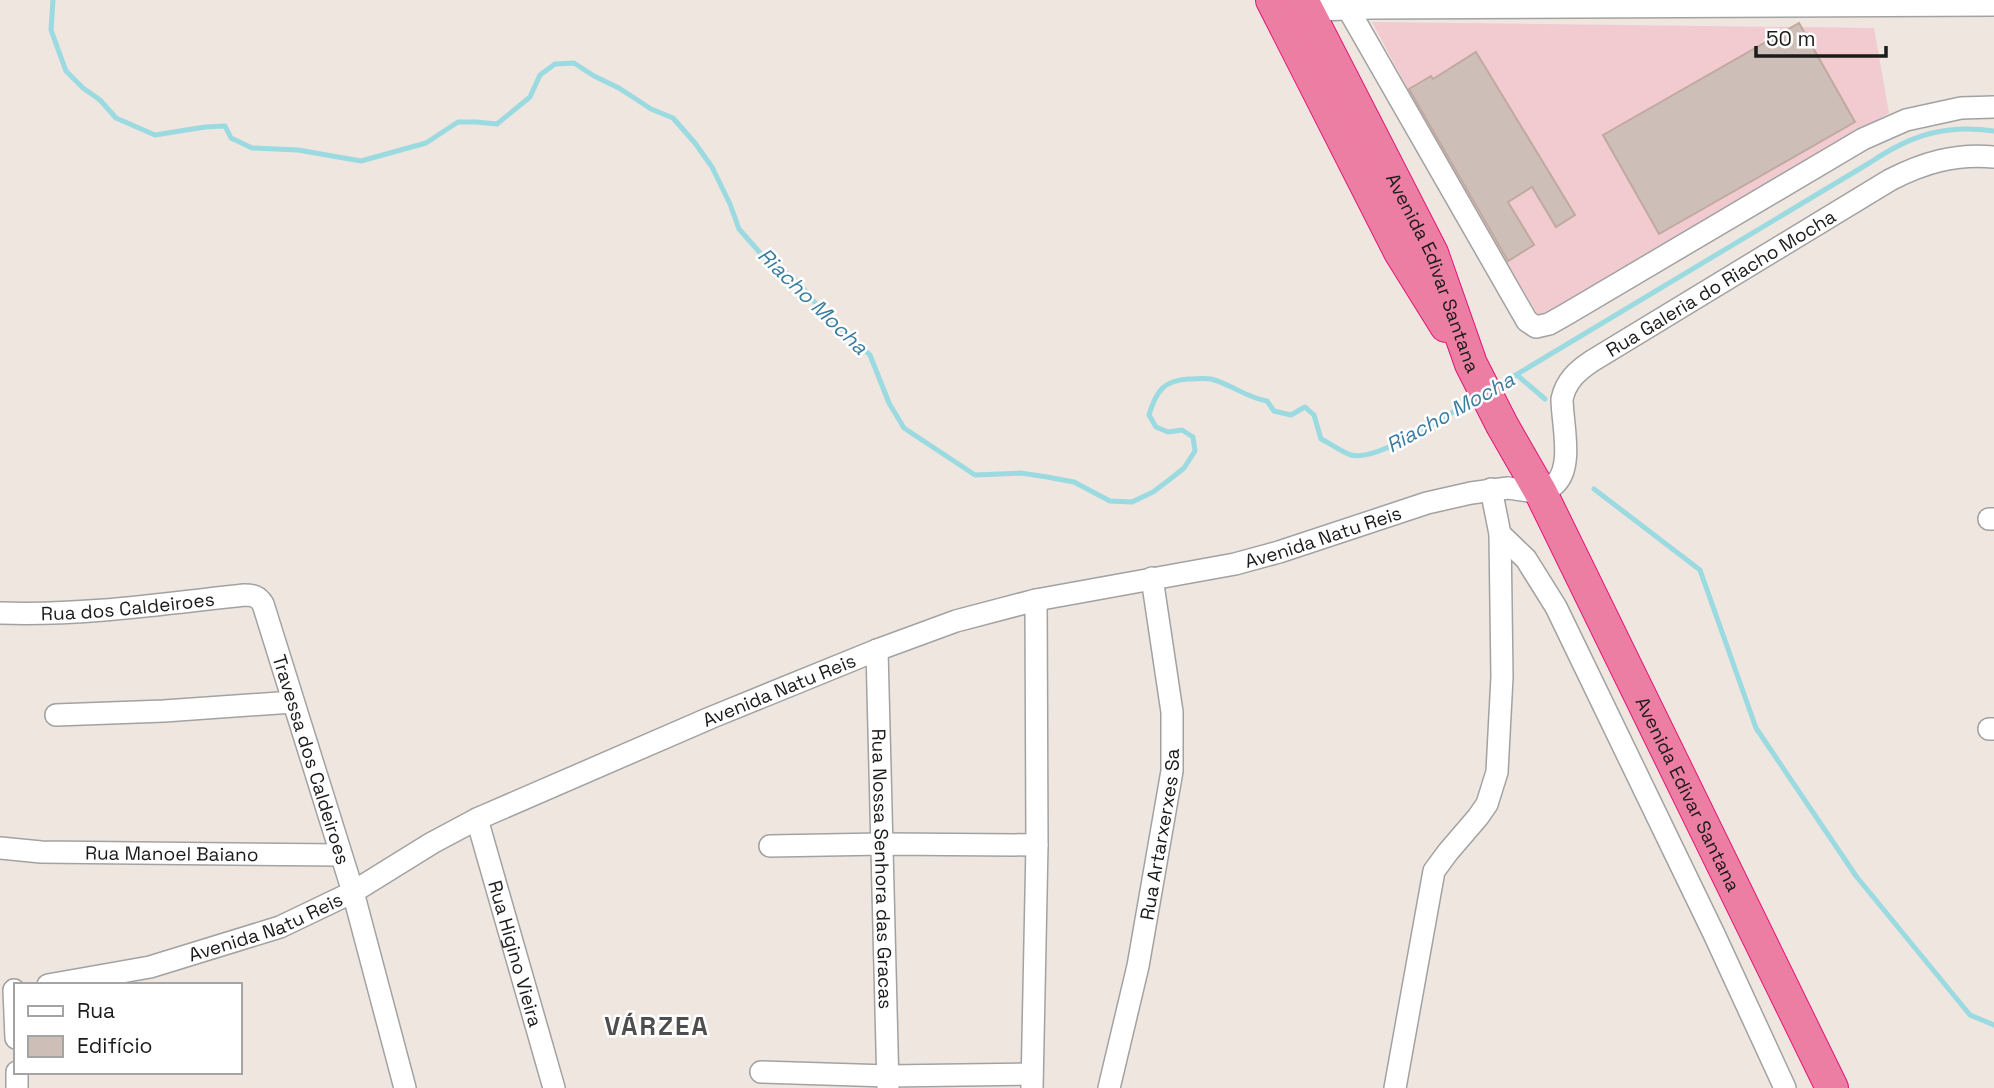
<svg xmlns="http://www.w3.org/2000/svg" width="1994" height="1088" font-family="'Space Grotesk',sans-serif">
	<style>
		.commercial { fill: #f1cbd0 }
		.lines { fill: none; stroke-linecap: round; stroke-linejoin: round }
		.stream { stroke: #9adae0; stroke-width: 5 }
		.building { fill: #cebeb8; stroke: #c0aaa0; stroke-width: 2 }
		.minor-casing { stroke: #a2a2a2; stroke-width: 24 }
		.highway-casing { stroke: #e3147a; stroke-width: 34 }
		.minor { stroke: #fff; stroke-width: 21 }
		.highway { stroke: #ed7ea3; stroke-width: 32 }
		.labels { text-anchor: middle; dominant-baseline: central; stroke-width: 5; stroke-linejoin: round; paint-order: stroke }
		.street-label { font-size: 19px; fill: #1b1b1b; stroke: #fff }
		.water-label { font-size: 21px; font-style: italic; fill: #3b7da1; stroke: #fff }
		.district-label { font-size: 26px; font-weight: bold; letter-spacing: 2px; fill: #4e4e4e; stroke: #fff }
	</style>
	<rect width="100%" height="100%" fill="#eee6df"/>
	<!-- commercial -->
	<path class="commercial" d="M1372 22 1874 28 1889 113 1540 318 1453 175Z"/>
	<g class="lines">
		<!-- stream -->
		<path class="stream" d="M53 0 51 30 66 71 83 88 100 100 116 118 155 135 205 127 225 126 231 138 252 148 298 150 361 161 426 143 458 122H476L497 124 530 97 540 75 555 64 574 63 594 76 619 88 651 109 673 118 695 143 712 167 730 204 739 229 762 255 799 283 824 314 870 355 889 403 904 428 975 475 1021 473 1047 477 1074 482 1110 501 1132 502 1153 492 1169 480 1184 468 1195 451 1193 437 1182 430 1168 432 1156 427 1149 415C1156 391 1164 380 1189 379 1196 379 1204 378 1211 379 1231 384 1247 398 1267 401L1274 411 1291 415 1305 407 1314 415 1321 439C1330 443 1341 452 1351 455 1378 462 1450 413 1476 398
			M1517 375 1545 399
			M1494 388 1871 162C1911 135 1945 124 1994 131
			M1594 489 1700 570 1756 728 1856 876 1970 1015 1994 1025"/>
	</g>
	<!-- building -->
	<path class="building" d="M1799 23 1855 122 1659 234 1603 135Z
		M1476 52 1575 215 1556 227 1532 187 1508 202 1534 245 1508 261 1409 89 1431 76 1433 79Z"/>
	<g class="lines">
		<!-- minor casing -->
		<g class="minor-casing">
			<g id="minor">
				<path d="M1343 0 1527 321 1536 327 1549 324 1565 315 1863 139 1906 120 1961 108 1994 107"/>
				<path d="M1295 11 1371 8 1994 5"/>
				<path d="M1989 519H1994"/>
				<path d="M1500 534 1526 559 1556 607 1714 934 1785 1088"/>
				<path id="s1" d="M0 613C82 616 162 604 244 595 253 595 258 596 263 604L353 892 405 1088"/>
				<path id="s2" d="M877 650 888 1088"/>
				<path d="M56 715 164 711 293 702"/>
				<path d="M1989 729H1994"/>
				<path id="s3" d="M477 819 554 1088"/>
				<path d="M770 846 882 844 1037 845"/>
				<path id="s4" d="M0 848 41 852 341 855"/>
				<path id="s5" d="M48 985 150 967 280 927 353 892 432 843 477 819 710 718 877 650 956 621 1036 600 1235 564 1279 552 1427 503 1471 493 1508 488 1541 493C1545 491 1551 488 1555 484 1574 467 1562 422 1562 399 1566 381 1577 371 1592 361L1890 180C1923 163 1956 153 1994 157"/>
				<path d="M14 990 16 1038"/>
				<path d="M17 1072V1088"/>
				<path d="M761 1072 888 1076 1032 1074"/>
				<path d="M1032 1088 1037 845 1036 600"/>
				<path id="s6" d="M1109 1088 1138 966 1172 771V712L1152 578"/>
				<path d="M1395 1088 1434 871 1448 852 1478 817 1487 804 1497 772 1502 677 1500 534 1491 489"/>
			</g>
		</g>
		<!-- highway casing -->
		<g class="highway-casing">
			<g id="highway">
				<path d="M1272 0 1400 252 1446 326"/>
				<path id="s7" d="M1302 0 1432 253 1471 364 1502 425 1541 493 1832 1088"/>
			</g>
		</g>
		<!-- minor -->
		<use href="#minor" class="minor"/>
		<!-- highway -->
		<use href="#highway" class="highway"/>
	</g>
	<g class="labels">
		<!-- street labels -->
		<g class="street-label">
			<text stroke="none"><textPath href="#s7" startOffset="303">Avenida Edivar Santana</textPath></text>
			<text stroke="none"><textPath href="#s5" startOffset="1890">Rua Galeria do Riacho Mocha</textPath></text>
			<text stroke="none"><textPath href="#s5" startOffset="1360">Avenida Natu Reis</textPath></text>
			<text stroke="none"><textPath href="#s1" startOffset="128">Rua dos Caldeiroes</textPath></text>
			<text stroke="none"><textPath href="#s5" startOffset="793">Avenida Natu Reis</textPath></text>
			<text stroke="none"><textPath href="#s1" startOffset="430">Travessa dos Caldeiroes</textPath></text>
			<text stroke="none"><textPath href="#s7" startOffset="884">Avenida Edivar Santana</textPath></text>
			<text stroke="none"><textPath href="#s6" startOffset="259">Rua Artarxerxes Sa</textPath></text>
			<text stroke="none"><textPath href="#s4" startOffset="172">Rua Manoel Baiano</textPath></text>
			<text stroke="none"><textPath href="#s2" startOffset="219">Rua Nossa Senhora das Gracas</textPath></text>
			<text stroke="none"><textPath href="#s5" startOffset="226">Avenida Natu Reis</textPath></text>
			<text stroke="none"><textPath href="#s3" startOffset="140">Rua Higino Vieira</textPath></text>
		</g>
		<!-- water labels -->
		<g class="water-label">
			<text transform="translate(813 301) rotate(44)">Riacho Mocha</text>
			<text transform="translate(1450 412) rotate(-29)">Riacho Mocha</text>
		</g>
		<!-- district labels -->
		<g class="district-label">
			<text x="657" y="1026">VÁRZEA</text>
		</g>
	</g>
	<!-- legend -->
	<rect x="14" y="983" width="228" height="91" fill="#ffffff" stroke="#a4a4a4" stroke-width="2"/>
	<rect x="28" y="1006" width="35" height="10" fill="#ffffff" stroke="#a4a4a4" stroke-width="2"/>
	<text x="77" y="1018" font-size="21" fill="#1b1b1b">Rua</text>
	<rect x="28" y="1036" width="35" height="21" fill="#cebeb8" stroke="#a4a4a4" stroke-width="2"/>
	<text x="77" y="1053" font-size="21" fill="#1b1b1b">Edifício</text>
	<!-- scale -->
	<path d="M1756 46v10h130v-10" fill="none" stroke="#1b1b1b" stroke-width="3.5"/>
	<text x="1766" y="46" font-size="21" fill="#1b1b1b" stroke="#ffffff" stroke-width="5" paint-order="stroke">50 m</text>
</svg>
